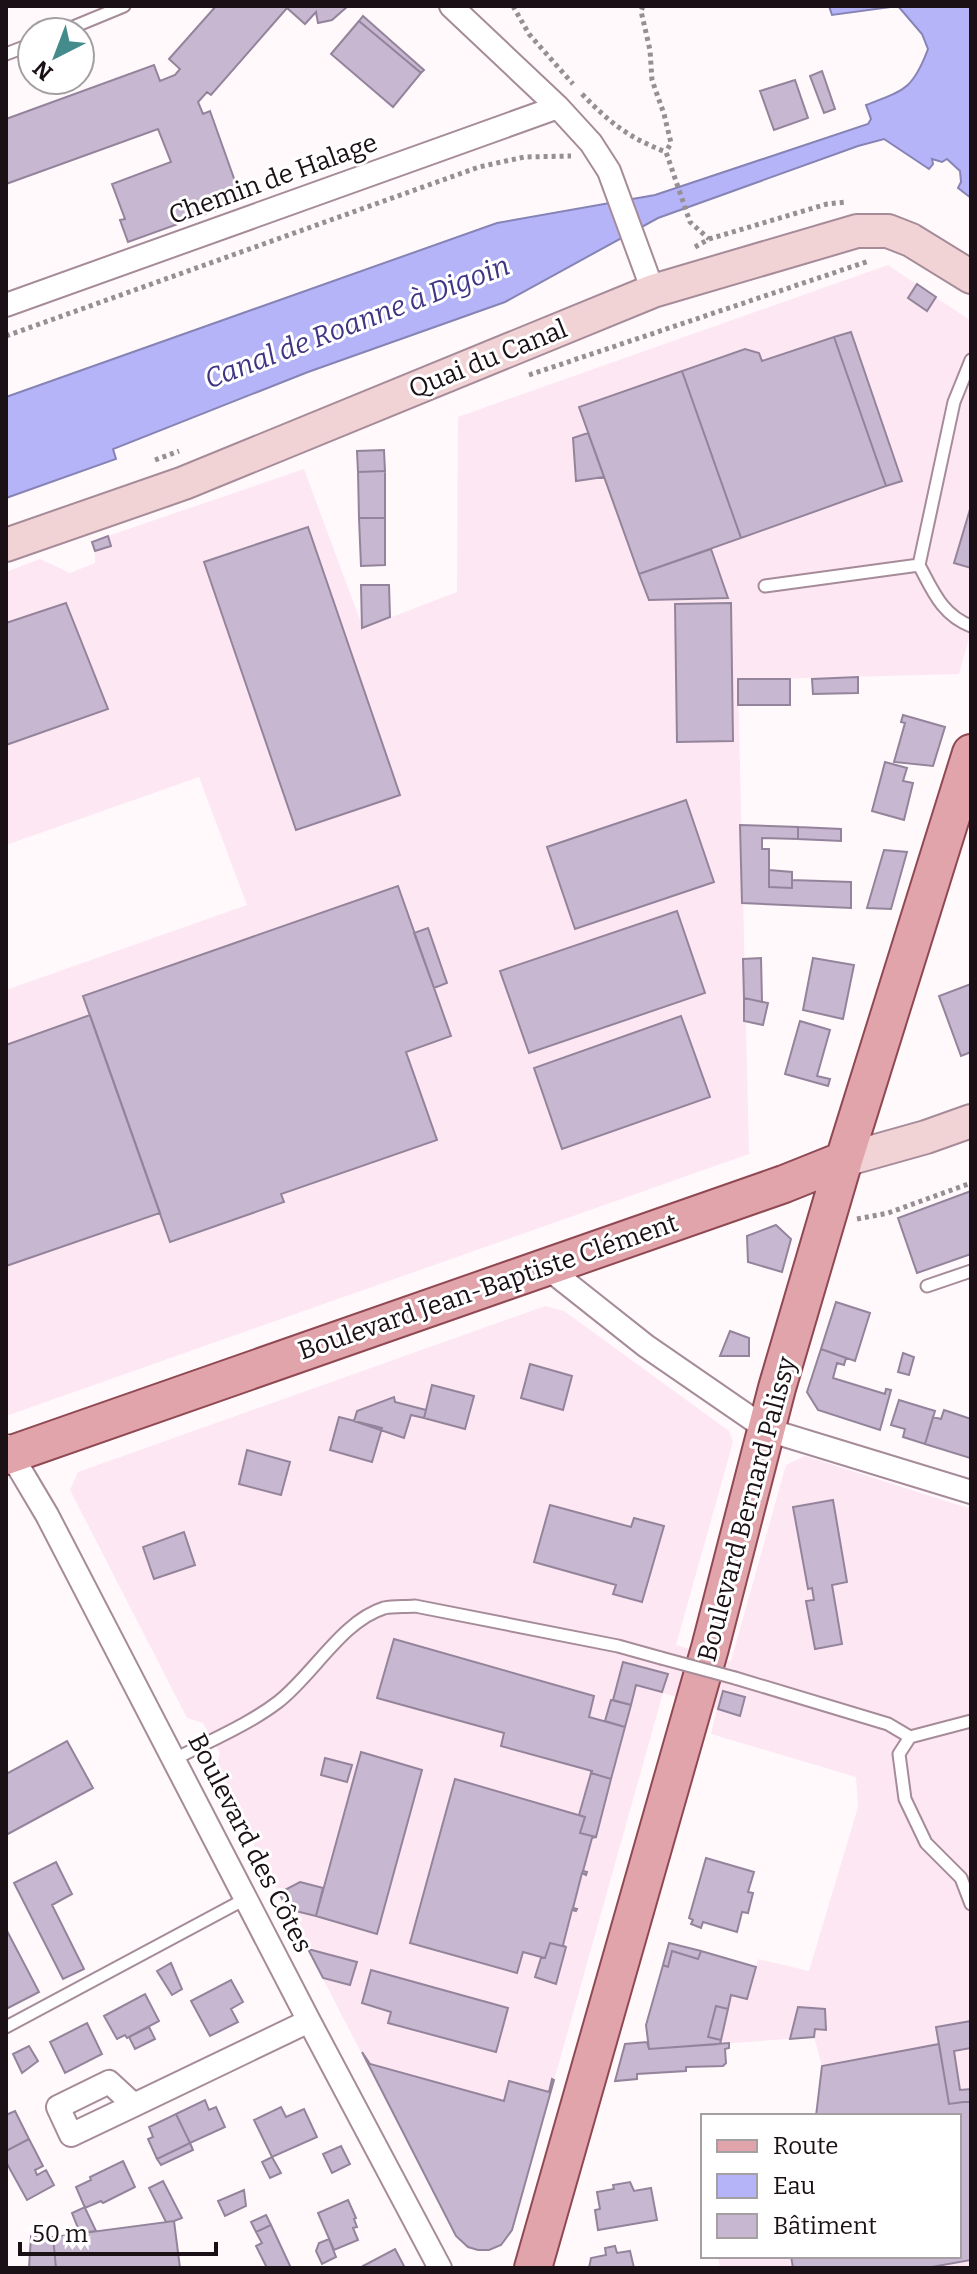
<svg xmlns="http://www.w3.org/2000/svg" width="977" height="2274" font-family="Bitter,serif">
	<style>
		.built { fill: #fde7f2 }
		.water { fill: #b5b4f9; stroke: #8683b5; stroke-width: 2 }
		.building { fill: #c8b7d0; stroke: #94849b; stroke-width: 2 }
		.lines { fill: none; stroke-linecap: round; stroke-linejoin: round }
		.lane-casing { stroke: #a68b99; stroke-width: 15 }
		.street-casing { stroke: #a68b99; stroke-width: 26 }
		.secondary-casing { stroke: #a68b99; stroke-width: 36 }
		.primary-casing { stroke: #904952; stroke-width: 40 }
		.path { stroke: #968f93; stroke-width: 5; stroke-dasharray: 4 4; stroke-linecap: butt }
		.lane { stroke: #fff; stroke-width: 11 }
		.street { stroke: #fff; stroke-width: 22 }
		.secondary { stroke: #f1d2d5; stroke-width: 32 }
		.primary { stroke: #e2a4ab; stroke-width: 36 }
		.lane-bridge-casing { stroke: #a68b99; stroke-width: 15; stroke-linecap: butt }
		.lane-bridge { stroke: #fff; stroke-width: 11 }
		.labels { text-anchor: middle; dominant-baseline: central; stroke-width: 6; stroke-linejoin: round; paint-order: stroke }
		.street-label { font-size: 26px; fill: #1a1016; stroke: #fff }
		.water-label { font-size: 28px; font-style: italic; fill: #403584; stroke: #fff }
	</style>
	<rect width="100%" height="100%" fill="#fff9fc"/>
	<!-- built -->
	<path class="built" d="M888 265 971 321V631L959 674 738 680 749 1154 6 1416V990L247 905 199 777 6 845V572L40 559 70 573 95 563V551L111 546 108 536 304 469 363 628 457 592 458 417Z
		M545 1306 564 1311 729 1431 733 1442 676 1645 731 1661 786 1465 805 1456 971 1509V2268H720L718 2256H959V2116H816L822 2066 814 2037 649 2049 646 2025 663 1965 756 1967 758 1959 809 1971 858 1807 856 1777 711 1734 717 1709 663 1693 512 2230 504 2242 495 2248 478 2250 464 2244 456 2236 215 1770 220 1753 203 1723 187 1718 70 1490 78 1472Z"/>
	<!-- water -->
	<path class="water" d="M829 6H971V198L958 188 961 182 960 171 947 159 942 162 932 159 933 164 929 169 884 139 858 146 658 218 505 302 308 372 113 449 116 459 6 498V397L497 223 655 195 868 124 871 119 866 105C905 90 913 89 928 49L922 34 898 6 832 15Z"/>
	<!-- building -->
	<path class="building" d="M216 6H348L332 20 318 23 316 12 305 24 287 8 211 95 207 92 198 102 203 114 210 111 242 201 128 242 120 220 125 219 112 184 171 162 158 129 6 184V119L154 65 160 81 175 75 180 69 169 59Z
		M363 16 424 70 421 73 359 21Z
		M359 21 421 73 393 107 331 54Z
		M822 71 835 109 824 113 810 76Z
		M795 80 808 118 774 130 760 91Z
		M917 284 936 297 927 311 908 298Z
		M851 332 902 481 886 486 834 337Z
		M834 337 886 486 741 538 682 371 745 349 759 353 762 361Z
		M682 371 741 538 639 574 579 407Z
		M588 433 604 477 576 481 573 438Z
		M384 450 385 471 358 472 357 451Z
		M385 471V518H359L358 472Z
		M971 506V568L954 563Z
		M359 518H385V565L361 566Z
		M308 527 400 795 296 830 204 562Z
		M108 536 111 546 95 551 92 542Z
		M711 549 728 598 649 600 639 574Z
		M361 585H389L390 617 362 628Z
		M66 603 108 709 6 745V623Z
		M731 603 733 741 677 742 675 604Z
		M858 677V693L813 694 812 679Z
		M738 679H790V705H738Z
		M903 715 945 727 933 766 894 762 905 723 901 722Z
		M885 762 907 768 903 781 913 783 904 820 872 811Z
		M686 800 714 882 575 929 547 847Z
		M740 825 798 827V839L762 838V849H769V887L792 888V880L851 882V908L742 903Z
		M798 827 841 829V841L798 839Z
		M884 850 907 852 891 909 867 908Z
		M769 870 792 872V888L769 887Z
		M398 886 451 1036 406 1052 437 1140 281 1194 284 1202 170 1242 83 996Z
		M677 911 705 993 529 1053 500 971Z
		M428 928 447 983 434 988 414 933Z
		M761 958 762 1002 744 998 743 959Z
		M813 958 854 965 843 1019 803 1010Z
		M971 984V1052L961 1056 939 996Z
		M744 998 768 1003 763 1025 744 1021Z
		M90 1015 160 1213 6 1266V1045Z
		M681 1016 710 1097 562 1149 534 1068Z
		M800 1021 830 1030 817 1076 830 1079 828 1086 785 1074Z
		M971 1191V1254L917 1273 898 1218Z
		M776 1225 791 1239 782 1272 748 1262 747 1236Z
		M836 1302 870 1313 855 1361 821 1349Z
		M730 1331 749 1338V1356H720Z
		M821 1349 846 1358 844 1365 837 1363 833 1378 885 1394 886 1389 891 1390 880 1430 818 1410 807 1392Z
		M903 1353 914 1357 909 1375 898 1372Z
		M530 1364 572 1376 563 1410 521 1398Z
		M432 1385 474 1396 465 1429 424 1418Z
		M394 1397 395 1402 426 1410 424 1418 411 1415 404 1438 354 1421 357 1411Z
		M899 1400 935 1411 925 1444 903 1437 905 1429 891 1425Z
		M944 1410 971 1419 970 1458 925 1444 933 1417 941 1419Z
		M339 1417 382 1428 372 1462 330 1450Z
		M247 1450 290 1462 281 1495 239 1484Z
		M833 1500 847 1582 832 1585 842 1644 815 1649 806 1601 814 1600 812 1588 808 1589 793 1507Z
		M550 1505 631 1527 634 1518 664 1526 642 1602 613 1594 616 1585 534 1562Z
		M184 1532 195 1565 154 1579 143 1547Z
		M394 1639 594 1696 589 1717 625 1727 611 1779 591 1773 592 1771 501 1746 504 1733 377 1698Z
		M623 1662 668 1674 662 1692 636 1685 631 1705 613 1700Z
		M723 1691 745 1697 740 1716 718 1709Z
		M611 1700 631 1705 625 1727 605 1721Z
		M67 1741 93 1788 6 1835V1774Z
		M361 1752 422 1770 377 1934 316 1916Z
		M325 1758 352 1765 347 1782 321 1775Z
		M591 1773 611 1779 596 1837 580 1833 585 1817 579 1815Z
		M455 1779 585 1817 580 1833 596 1837 592 1838 583 1871 587 1872 586 1875 582 1873 573 1908 577 1909 576 1911 572 1910 563 1945 566 1947 550 1943 545 1958 523 1952 517 1973 410 1943Z
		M706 1858 754 1872 748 1892 753 1893 748 1913 742 1912 737 1932 703 1922 701 1928 691 1924 693 1920 689 1918Z
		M56 1862 72 1894 52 1905 84 1969 63 1979 14 1883Z
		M300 1882 323 1888 316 1916 287 1909 279 1893Z
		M6 1929 39 1992 6 2009Z
		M550 1943 566 1947 556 1984 535 1977 541 1958H545Z
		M669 1943 701 1951 698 1959 672 1951 668 1967 663 1965Z
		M308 1949 357 1962 350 1985 323 1978Z
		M672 1951 698 1959 701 1951 756 1967 747 1999 731 1995 728 2009 716 2006 708 2037 721 2040 720 2044 649 2049 646 2025 663 1965 668 1967Z
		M171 1963 182 1989 172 1995 157 1971Z
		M371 1970 508 2008 496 2052 388 2023 391 2012 362 2003Z
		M231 1980 243 2002 231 2009 238 2022 210 2036 191 2001Z
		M145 1994 159 2021 127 2038 125 2035 117 2039 104 2016Z
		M716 2006 728 2009 721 2040 708 2037Z
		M798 2007 825 2009 826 2030 815 2029 814 2037 790 2039Z
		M971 2021V2048L954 2051 960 2090 971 2089V2101L949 2104 936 2027Z
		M87 2023 102 2054 65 2073 50 2042Z
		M149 2027 155 2039 135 2049 129 2037Z
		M647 2042 649 2049 729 2043V2048L725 2049 726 2063 723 2066 686 2067V2071L637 2074V2079L615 2081 625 2044Z
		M939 2044 949 2104 971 2101V2260L926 2268H793L791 2256H959V2116H816L822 2066Z
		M29 2046 38 2061 22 2073 13 2054Z
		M362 2052 370 2064 504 2101 509 2081 549 2092 552 2079 554 2080 512 2230 501 2245 489 2250H478L468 2247 456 2236Z
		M205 2100 209 2110 216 2107 225 2127 190 2143 176 2114Z
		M281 2107 286 2117 304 2109 317 2137 272 2157 254 2120Z
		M15 2111 29 2139 6 2151V2115Z
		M176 2114 190 2143 157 2159 148 2139 153 2137 149 2127Z
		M29 2139 43 2166 35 2170 37 2175 46 2170 54 2185 27 2200 6 2162V2151Z
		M190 2143 193 2150 161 2165 157 2159Z
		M341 2146 350 2164 332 2173 323 2154Z
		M272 2157 281 2173 270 2178 262 2162Z
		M123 2161 135 2187 103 2203 101 2201 85 2208 76 2187 91 2180 90 2177Z
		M163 2181 182 2218 174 2221 166 2222 149 2188Z
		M630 2182 634 2191 651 2188 657 2220 598 2230 595 2210 600 2209 597 2192 614 2189 613 2185Z
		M244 2190 246 2206 225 2216 218 2201Z
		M348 2200 356 2218 354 2219 357 2227 353 2228 358 2240 334 2250 318 2213Z
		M85 2207V2208L96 2231 80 2233 72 2213Z
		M266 2215 271 2225 256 2232 251 2222Z
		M174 2221 180 2268H56L53 2237Z
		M271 2225 291 2268H267L256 2246 262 2243 256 2232Z
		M31 2236 53 2237 56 2268H29Z
		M329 2239 336 2257 322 2264 316 2251 319 2243Z
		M615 2246 617 2253 630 2251 634 2268H589L591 2258 606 2255 605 2248Z
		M395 2249 405 2268H364L363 2266Z"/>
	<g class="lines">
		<!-- lane casing -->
		<g class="lane-casing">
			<path id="lane" d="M61 32 124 6
				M6 54 32 44
				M919 565C933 591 942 615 971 626
				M765 586 919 565 954 402 971 360
				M927 1286 971 1271
				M735 1678 888 1724 910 1737
				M971 1721 910 1737 899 1754 905 1799 926 1843 961 1878 971 1904
				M175 1759C209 1741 248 1725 278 1702 313 1675 342 1621 384 1608 394 1606 405 1607 415 1606L618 1646 661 1658
				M6 2027 247 1898"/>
		</g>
		<!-- street casing -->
		<g class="street-casing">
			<path id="street" d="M451 6 558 107 591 143 609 171 653 291
				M6 305 558 107
				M545 1266 646 1346 768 1430 971 1492
				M6 1446 47 1515 309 2021 440 2268
				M134 2105 71 2135 58 2107 109 2082 134 2105 309 2021"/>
		</g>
		<!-- secondary casing -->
		<g class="secondary-casing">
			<path id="secondary" d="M6 545 184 483 653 291 857 231H888L911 240 971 277
				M844 1160 926 1137 971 1121"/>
		</g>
		<!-- primary casing -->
		<g class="primary-casing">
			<path id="primary" d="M6 1456 784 1184 844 1160
				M533 2268 710 1648 777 1388 844 1160 971 753"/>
		</g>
		<!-- path -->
		<path class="path" d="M513 6 529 34 573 84
			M643 6 641 11 650 50 652 80 664 114 671 143 666 152
			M582 94C610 123 629 138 666 152L690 222 709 239
			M695 247 709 239 827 204 846 202
			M6 336 479 167 524 157 571 156
			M529 375 869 261
			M155 460 179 451
			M857 1219 888 1213 971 1183"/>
		<!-- lane -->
		<use href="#lane" class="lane"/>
		<!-- street -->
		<use href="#street" class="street"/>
		<!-- secondary -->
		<use href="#secondary" class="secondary"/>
		<!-- primary -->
		<use href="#primary" class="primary"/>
		<!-- lane-bridge casing -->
		<g class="lane-bridge-casing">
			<path id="lane-bridge" d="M661 1658 735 1678"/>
		</g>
		<!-- lane-bridge -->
		<use href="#lane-bridge" class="lane-bridge"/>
	</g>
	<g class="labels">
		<!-- street labels -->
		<g class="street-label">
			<text transform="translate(273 179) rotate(-20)">Chemin de Halage</text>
			<text transform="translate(488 359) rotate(-22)">Quai du Canal</text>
			<text transform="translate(488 1287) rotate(-19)">Boulevard Jean-Baptiste Clément</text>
			<text transform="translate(747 1509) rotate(-75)">Boulevard Bernard Palissy</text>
			<text transform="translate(250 1843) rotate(63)">Boulevard des Côtes</text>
		</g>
		<!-- water labels -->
		<g class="water-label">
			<text transform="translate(357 322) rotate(-21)">Canal de Roanne à Digoin</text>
		</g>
	</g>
	<!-- border -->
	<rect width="977" height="2274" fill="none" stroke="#1a1016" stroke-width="16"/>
	<!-- legend -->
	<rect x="701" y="2114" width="260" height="144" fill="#ffffff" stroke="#a39fa2" stroke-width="2"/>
	<rect x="717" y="2140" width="40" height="12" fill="#e2a4ab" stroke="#a39fa2" stroke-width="2"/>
	<text x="773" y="2154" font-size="24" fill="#1a1016">Route</text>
	<rect x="717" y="2174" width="40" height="24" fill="#b5b4f9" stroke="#a39fa2" stroke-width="2"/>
	<text x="773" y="2194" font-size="24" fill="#1a1016">Eau</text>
	<rect x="717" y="2214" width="40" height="24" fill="#c8b7d0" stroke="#a39fa2" stroke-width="2"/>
	<text x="773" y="2234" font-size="24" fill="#1a1016">Bâtiment</text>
	<!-- north arrow -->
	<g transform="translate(56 56) rotate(222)"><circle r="38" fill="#ffffff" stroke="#a39fa2" stroke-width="2"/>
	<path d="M0-6L14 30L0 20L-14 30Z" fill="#448b8b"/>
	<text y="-12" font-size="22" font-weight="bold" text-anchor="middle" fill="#1a1016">N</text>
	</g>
	<!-- scale -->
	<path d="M20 2242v12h196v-12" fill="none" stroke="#1a1016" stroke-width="4"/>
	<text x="32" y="2242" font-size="24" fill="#1a1016" stroke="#ffffff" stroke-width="6" paint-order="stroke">50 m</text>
</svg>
